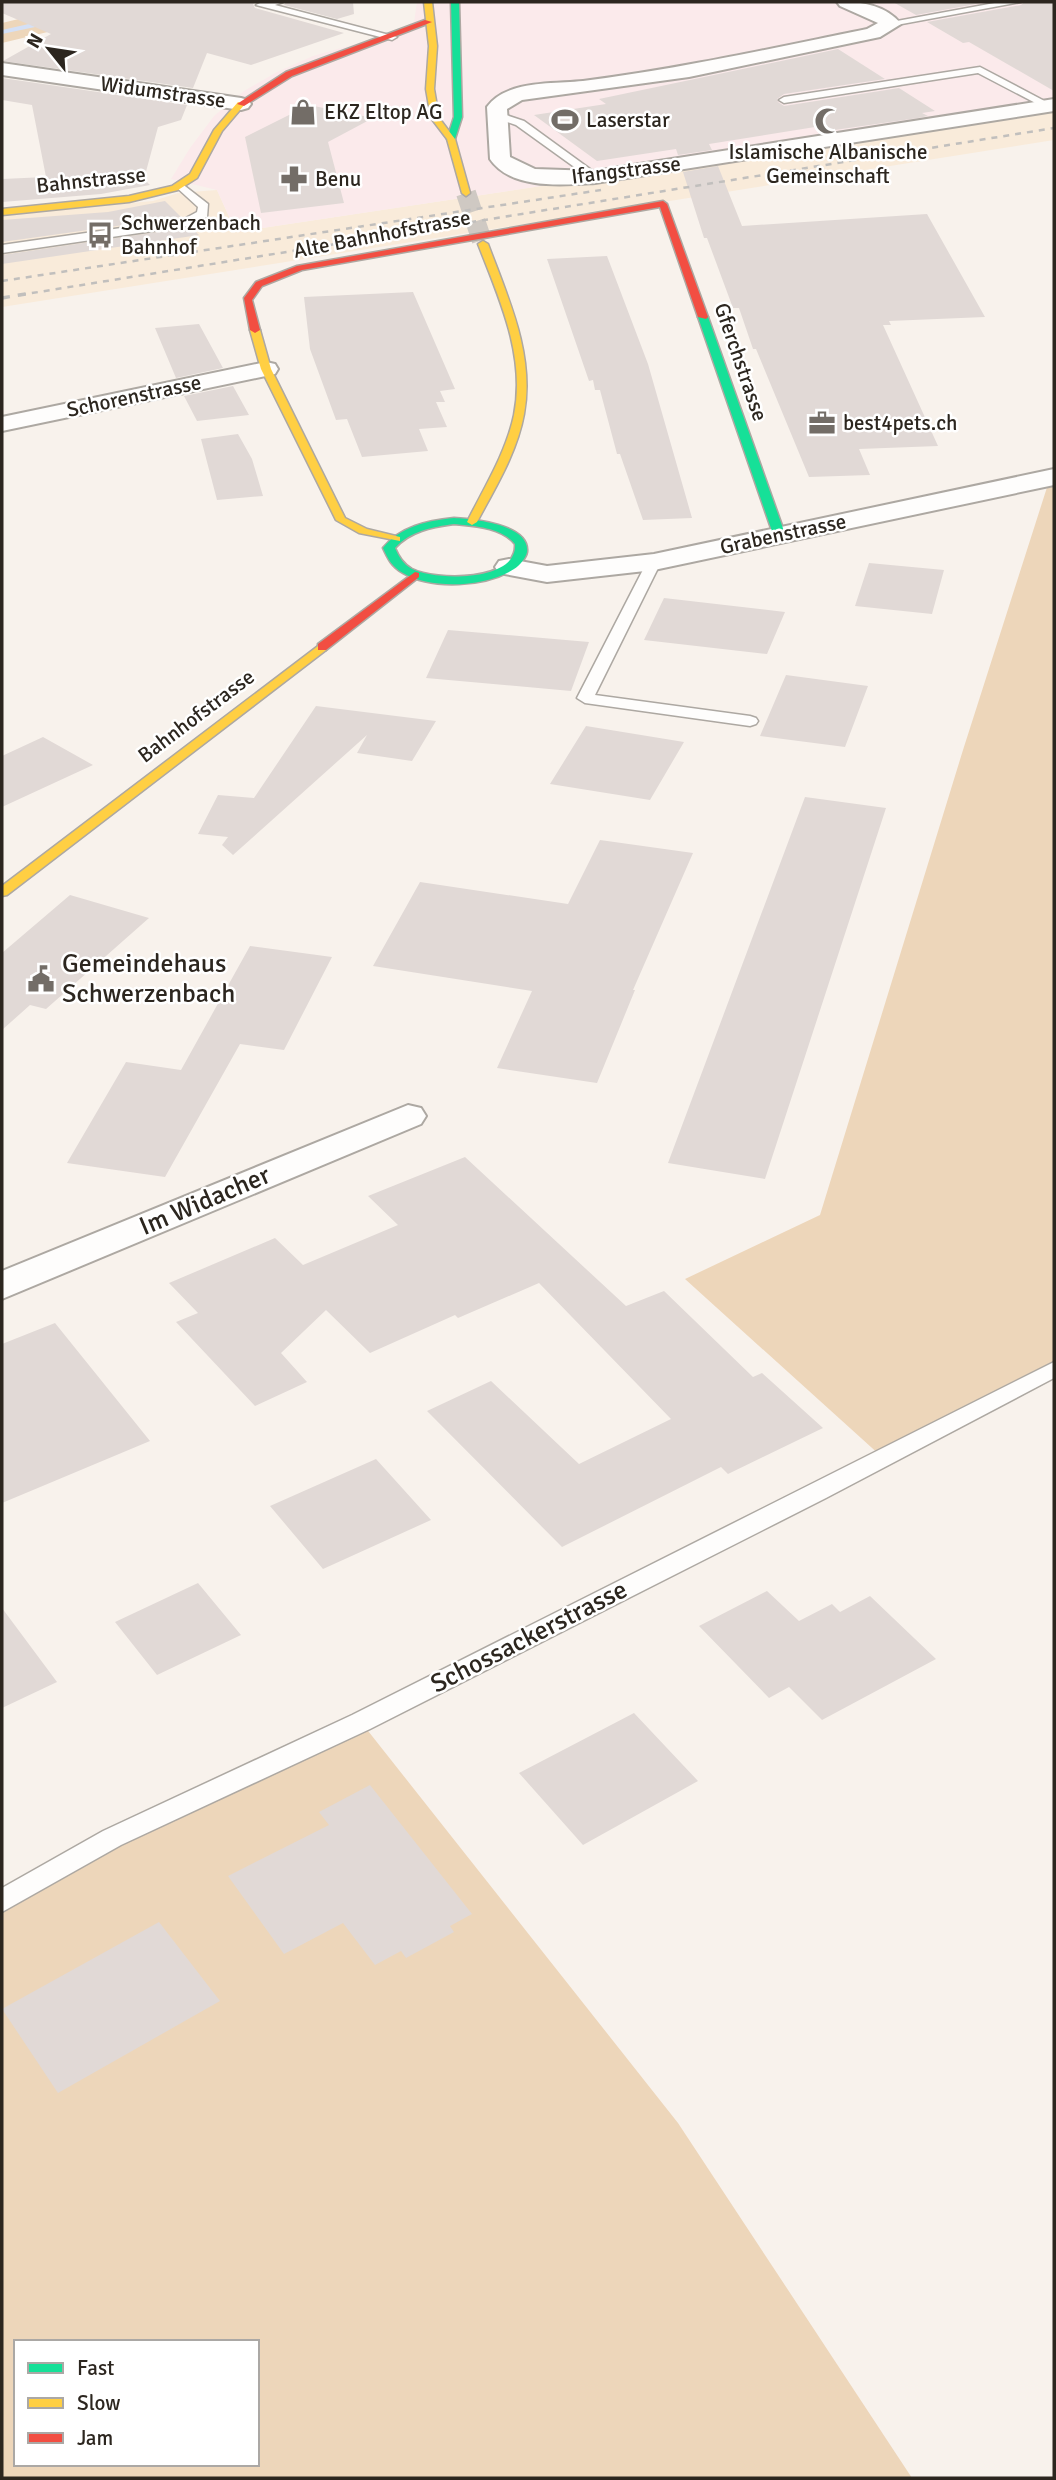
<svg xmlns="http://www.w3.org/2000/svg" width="1056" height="2480" font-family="Signika,sans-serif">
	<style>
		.built { fill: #f9ebda }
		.industrial { fill: #fbeaeb }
		.green { fill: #edd6ba; fill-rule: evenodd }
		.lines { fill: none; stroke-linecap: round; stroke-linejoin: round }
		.stream { fill: #d4e0f6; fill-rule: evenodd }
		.building { fill: #e1d9d6 }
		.secondary-tunnel { stroke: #cfc9c3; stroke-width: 20; stroke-dasharray: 20 10; stroke-linecap: butt }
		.lane-casing { stroke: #ada8a2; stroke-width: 3 }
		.street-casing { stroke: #ada8a2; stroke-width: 4 }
		.fast-casing { stroke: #ada8a2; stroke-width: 3 }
		.slow-casing { stroke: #ada8a2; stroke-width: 3 }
		.jam-casing { stroke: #ada8a2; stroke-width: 3 }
		.lane { fill: #fefdfc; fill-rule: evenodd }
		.street { fill: #fefdfc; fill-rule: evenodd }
		.fast { fill: #16e098; fill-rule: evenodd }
		.slow { fill: #ffcf43; fill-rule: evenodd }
		.jam { fill: #f24e42; fill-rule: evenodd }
		.rail-far1 { stroke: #c1bfbd; stroke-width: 2.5; stroke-dasharray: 6 6; stroke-linecap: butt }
		.rail { stroke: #c1bfbd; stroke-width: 3.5; stroke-dasharray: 8 8; stroke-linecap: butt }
		.labels { text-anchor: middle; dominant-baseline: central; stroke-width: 5; stroke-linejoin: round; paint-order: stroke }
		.far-street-label { font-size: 21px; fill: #2c261f; stroke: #fff }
		.far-poi-label { font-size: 21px; fill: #2c261f; stroke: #fff; text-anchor: start }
		.poi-label { font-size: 26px; fill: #2c261f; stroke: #fff; text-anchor: start }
		.street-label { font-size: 26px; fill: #2c261f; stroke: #fff }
	</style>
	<rect width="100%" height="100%" fill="#f8f2ec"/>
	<!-- built -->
	<path class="built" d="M1054 109V140L2 307V215L153 201 178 193 217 190 236 232Z"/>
	<!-- industrial -->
	<path class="industrial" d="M417 2H1054V109L236 232 217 190 171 179 190 148 214 116 244 91 277 72 313 56 398 32 414 23Z"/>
	<!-- green -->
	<path class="green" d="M90 2H172L2 43V23Z
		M1054 477V1369L882 1457 685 1279 820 1215 963 750 1050 478Z
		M361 1722 678 2123 912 2478H2V1901L112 1838ZM16 2342H257V2464H16Z"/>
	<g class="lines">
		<!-- stream -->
		<path class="stream" d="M51 19 54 23 2 34V30Z"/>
	</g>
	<!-- building -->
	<path class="building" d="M2 2H257L253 4 255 8 344 33 251 65 207 53 193 88 3 61 51 34 2 13Z
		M286 2H353L354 14 337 19 284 5Z
		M893 2H987L916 15Z
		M1024 2H1054V91L969 42 963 43 927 22 1021 5Z
		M838 49 885 79 784 94 777 99 778 102 784 106 899 88 935 111 922 113 928 116 918 118 821 132 815 127 709 144 712 150 678 155 676 149 597 161 534 115 606 104 599 99Z
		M2 78 187 105 181 120 158 127 144 179 150 185 101 194 2 202V179L46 177 32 105 2 100Z
		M309 105 373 118 328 142 344 203 261 213 245 137Z
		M718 166 742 226 927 214 985 317 889 321 891 325H883L938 446 859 449 870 475 809 477 756 349H753L739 308H733L707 238H704L683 172Z
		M165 201 181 217 2 242V220L108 212Z
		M191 227 199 235 2 264V255Z
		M607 256 648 364 692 518 643 520 620 454H617L600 390H595L593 380 589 381 547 259Z
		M413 292 455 389 440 391 445 402H436L447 427 419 429 428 451 362 457 347 419 336 420 310 349 304 297Z
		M199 324 223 368 176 378 155 328Z
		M233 386 249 415 197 421 184 396Z
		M238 434 252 459 263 496 217 500 201 439Z
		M869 563 944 570 932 614 855 606Z
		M664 598 785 612 767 654 644 640Z
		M448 630 589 642 571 691 426 678Z
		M786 675 868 686 845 747 760 736Z
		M316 706 436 721 412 761 357 753 367 735 233 855 222 845 228 837 198 834 218 795 254 798Z
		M586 726 684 742 650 800 550 784Z
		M43 737 93 765 2 807V756Z
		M805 797 886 808 765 1179 668 1163Z
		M600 840 693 853 633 990H635L597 1083 497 1068 532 991 373 966 420 882 568 904Z
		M70 895 149 918 46 1009 30 1005 2 1030V953Z
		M250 946 332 957 284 1050 240 1044 165 1177 67 1163 126 1062 181 1070Z
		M465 1157 626 1306 664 1291 753 1377 762 1373 823 1428 728 1474 721 1467 562 1547 427 1411 491 1381 579 1464 671 1419 539 1283 458 1318 455 1315 370 1353 326 1310 281 1353 307 1382 255 1406 176 1322 198 1313 169 1283 275 1238 303 1265 398 1225 368 1196Z
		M55 1323 150 1441 2 1503V1344Z
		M376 1459 431 1520 323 1569 270 1506Z
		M198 1583 241 1635 157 1675 115 1622Z
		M767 1591 799 1621 832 1604 840 1612 870 1596 936 1659 822 1720 789 1687 769 1698 699 1626Z
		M2 1608 57 1682 2 1708Z
		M634 1713 698 1781 583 1845 519 1773Z
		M370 1785 472 1914 450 1926 454 1932 406 1958 401 1951 375 1965 343 1923 284 1954 228 1876 329 1825 319 1812Z
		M159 1922 220 2001 58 2093 2 2009Z"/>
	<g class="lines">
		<!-- secondary-tunnel -->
		<path class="secondary-tunnel" d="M466 193 483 244"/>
		<!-- lane casing -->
		<g class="lane-casing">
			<path id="lane" d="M283 2 275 5 397 37 392 40 256 5 262 2Z
				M1000 2H1021L891 26 886 23Z
				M980 67 1054 106 1045 108 978 73 784 103 779 100 784 97Z
				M497 112 524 121 601 177 591 179 516 125 493 117 492 115Z
				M181 183 208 204 207 217 187 226 2 253V245L184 219 197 212 198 207 175 186Z
				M654 558 661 562 595 695 750 716 756 718 758 721 756 724 750 726 585 703 577 698 647 562Z
				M1054 1362V1378L826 1498 370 1729 121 1845 2 1912V1888L103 1831 352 1715Z"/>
		</g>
		<!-- street casing -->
		<g class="street-casing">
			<path id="street" d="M837 2C859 1 886 5 901 24L880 37 689 77 522 100 507 109 510 157 535 169 595 171 1054 99V111L595 183C562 185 511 190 490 159L487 107C506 80 554 84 583 81 679 69 773 48 867 29L878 23 840 6Z
				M2 63 241 98 248 100 251 104 248 108 241 110 2 75Z
				M266 362 275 364 278 369 275 374 2 431V417Z
				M1054 469V485L654 570 547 582 499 573 495 567 499 561 509 559 547 566 654 554Z
				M408 1105 421 1108 426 1116 421 1124 2 1299V1271Z"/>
		</g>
		<!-- fast casing -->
		<g class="fast-casing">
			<path id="fast" d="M451 2H459L462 117 455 139 451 142 447 139 454 117Z
				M700 315 708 317 785 534 783 536 773 534 698 317Z
				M454 518C472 519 530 524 527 552 526 558 519 566 514 569 486 587 432 590 403 573 392 567 388 559 383 548 401 526 427 521 454 518ZM454 524C474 526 501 527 515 544 518 582 435 581 412 569 403 564 399 557 395 548 410 531 432 527 454 524Z"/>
		</g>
		<!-- slow casing -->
		<g class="slow-casing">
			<path id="slow" d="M424 2H432L437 46 434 89 439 118 455 139 470 193 466 196 462 193 447 139 431 118 426 89 429 46Z
				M238 102 245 104 222 131 197 178 178 190 129 202 2 215V209L129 196 172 186 190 174 214 130Z
				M483 241 488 244C508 298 535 355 524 414 517 453 495 488 477 522L472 525 467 522C484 488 506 453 514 415 526 356 499 298 478 244Z
				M255 327 260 330 271 369 345 518 367 529 400 537V541L359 533 336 520 261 369 250 330Z
				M322 643 326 644V650L7 895 2 896V886Z"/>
		</g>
		<!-- jam casing -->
		<g class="jam-casing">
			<path id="jam" d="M425 20 432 22 292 76 244 106 237 104 286 72Z
				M663 201 667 204 708 317 706 319 698 317 660 207 302 270 262 286 252 300 260 330 255 333 250 330 244 298 256 282 297 266Z
				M415 572 419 573V577L326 650H318V644Z"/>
		</g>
		<!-- lane -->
		<use href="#lane" class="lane"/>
		<!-- street -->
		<use href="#street" class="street"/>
		<!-- fast -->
		<use href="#fast" class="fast"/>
		<!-- slow -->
		<use href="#slow" class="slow"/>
		<!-- jam -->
		<use href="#jam" class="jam"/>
		<!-- rail-far1 -->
		<path class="rail-far1" d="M2 281 601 190
			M20 295 1054 128"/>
		<!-- rail -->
		<path class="rail" d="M2 298 31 293"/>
	</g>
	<!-- icons -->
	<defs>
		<g id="shop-bare" transform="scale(2.1)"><path d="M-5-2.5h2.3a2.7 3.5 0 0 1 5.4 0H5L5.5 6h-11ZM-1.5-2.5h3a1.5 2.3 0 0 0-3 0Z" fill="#736d67" stroke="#fff" stroke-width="2.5" paint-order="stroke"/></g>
		<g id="stadium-bare" transform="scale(2.1)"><path d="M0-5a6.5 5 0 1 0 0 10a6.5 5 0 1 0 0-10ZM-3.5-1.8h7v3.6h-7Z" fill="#736d67" stroke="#fff" stroke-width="2.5" paint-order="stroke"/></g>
		<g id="mosque-bare" transform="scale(2.1)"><path d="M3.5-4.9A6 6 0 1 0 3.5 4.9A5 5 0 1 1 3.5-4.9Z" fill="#736d67" stroke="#fff" stroke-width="2.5" paint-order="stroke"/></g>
		<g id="pharmacy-bare" transform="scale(2.1)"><path d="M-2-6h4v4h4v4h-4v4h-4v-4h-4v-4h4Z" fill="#736d67" stroke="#fff" stroke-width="2.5" paint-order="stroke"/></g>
		<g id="bus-bare" transform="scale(2.1)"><path d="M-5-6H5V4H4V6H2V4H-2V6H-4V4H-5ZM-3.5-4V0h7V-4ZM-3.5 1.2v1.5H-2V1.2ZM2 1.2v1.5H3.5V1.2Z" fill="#736d67" stroke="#fff" stroke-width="2.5" paint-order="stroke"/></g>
		<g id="office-bare" transform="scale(2.1)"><path d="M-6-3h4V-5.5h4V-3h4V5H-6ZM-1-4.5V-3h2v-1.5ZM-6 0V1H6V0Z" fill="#736d67" stroke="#fff" stroke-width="2.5" paint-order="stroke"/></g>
		<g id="civic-bare" transform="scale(2.1)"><path d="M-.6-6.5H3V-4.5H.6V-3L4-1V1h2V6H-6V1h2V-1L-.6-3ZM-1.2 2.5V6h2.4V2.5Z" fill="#736d67" stroke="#fff" stroke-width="2.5" paint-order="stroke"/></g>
	</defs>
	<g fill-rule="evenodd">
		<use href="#shop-bare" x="303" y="112"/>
		<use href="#stadium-bare" x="565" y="120"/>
		<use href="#mosque-bare" x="828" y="121"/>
		<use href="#pharmacy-bare" x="294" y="179"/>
		<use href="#bus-bare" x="100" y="235"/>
		<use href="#office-bare" x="822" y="423"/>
		<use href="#civic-bare" x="41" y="979"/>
	</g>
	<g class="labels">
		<!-- far-street labels -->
		<g class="far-street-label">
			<text transform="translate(163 92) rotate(8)">Widumstrasse</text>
			<text transform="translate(626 170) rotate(-7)">Ifangstrasse</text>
			<text transform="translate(91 180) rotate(-6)">Bahnstrasse</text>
			<text transform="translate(382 234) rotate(-11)">Alte Bahnhofstrasse</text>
			<text transform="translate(741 362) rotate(71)">Gferchstrasse</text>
			<text transform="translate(134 396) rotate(-12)">Schorenstrasse</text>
			<text transform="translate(783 534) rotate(-12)">Grabenstrasse</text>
			<text transform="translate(196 716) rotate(-37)">Bahnhofstrasse</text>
		</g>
		<!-- far-poi labels -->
		<g class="far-poi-label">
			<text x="324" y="112">EKZ Eltop AG</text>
			<text x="586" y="120">Laserstar</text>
			<text x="828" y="152" text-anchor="middle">Islamische Albanische<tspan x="828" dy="24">Gemeinschaft</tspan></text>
			<text x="315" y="179">Benu</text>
			<text x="121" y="223">Schwerzenbach<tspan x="121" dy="24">Bahnhof</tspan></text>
			<text x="843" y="423">best4pets.ch</text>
		</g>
		<!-- poi labels -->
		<g class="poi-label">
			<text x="62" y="964">Gemeindehaus<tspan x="62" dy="30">Schwerzenbach</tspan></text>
		</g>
		<!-- street labels -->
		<g class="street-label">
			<text transform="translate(205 1201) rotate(-23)">Im Widacher</text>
			<text transform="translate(529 1637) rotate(-27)">Schossackerstrasse</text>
		</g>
	</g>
	<!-- border -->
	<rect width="1056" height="2480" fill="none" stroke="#2c261f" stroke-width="7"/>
	<!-- legend -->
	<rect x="14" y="2340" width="245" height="126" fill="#ffffff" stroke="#aba8a5" stroke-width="2"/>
	<rect x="28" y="2363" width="35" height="10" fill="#16e098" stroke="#aba8a5" stroke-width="2"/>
	<text x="77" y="2375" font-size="21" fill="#2c261f">Fast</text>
	<rect x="28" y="2398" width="35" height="10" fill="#ffcf43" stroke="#aba8a5" stroke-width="2"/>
	<text x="77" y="2410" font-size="21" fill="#2c261f">Slow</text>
	<rect x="28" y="2433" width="35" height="10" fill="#f24e42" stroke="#aba8a5" stroke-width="2"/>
	<text x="77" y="2445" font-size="21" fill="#2c261f">Jam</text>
	<!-- north arrow -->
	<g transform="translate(49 49) rotate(300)" stroke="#ffffff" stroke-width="5" paint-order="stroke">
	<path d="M0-5L12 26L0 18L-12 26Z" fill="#2c261f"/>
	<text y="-10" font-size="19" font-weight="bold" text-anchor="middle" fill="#2c261f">N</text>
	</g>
</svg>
